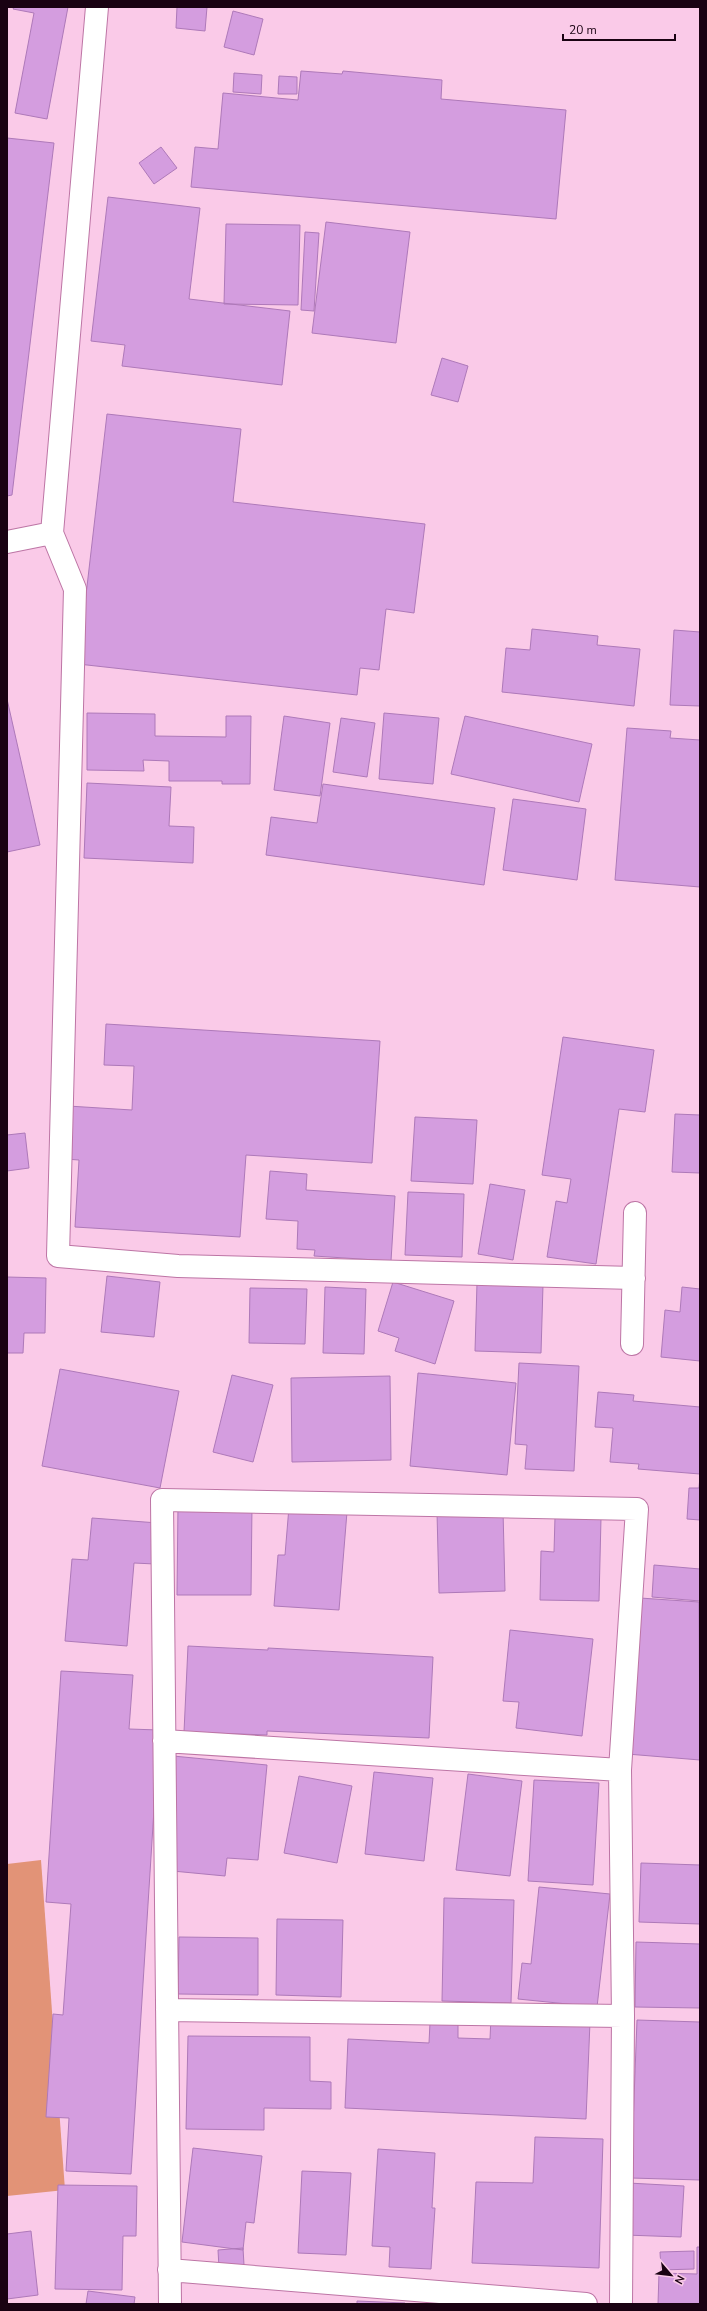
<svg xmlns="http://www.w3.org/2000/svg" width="707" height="2311" font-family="'Nunito Sans',sans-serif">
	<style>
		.green { fill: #e29377 }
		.building { fill: #d49ddf; stroke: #ae79b9 }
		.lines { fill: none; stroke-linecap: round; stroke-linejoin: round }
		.minor-casing { stroke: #bd75a5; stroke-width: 24 }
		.minor { stroke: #fff; stroke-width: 22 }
	</style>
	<rect width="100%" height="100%" fill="#facae8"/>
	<!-- green -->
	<path class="green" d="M41 1860 65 2190 7 2196V1864Z"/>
	<!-- building -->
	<path class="building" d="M14 7H68L47 119 15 113 34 13 13 9Z
		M177 7H207L205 31 176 28Z
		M233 11 263 19 254 55 224 47Z
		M301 71 342 74 343 71 442 80 441 99 566 110 556 219 191 187 195 147 218 149 223 93 298 100Z
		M234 73 262 75 261 94 233 92Z
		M279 76 297 77V94H278Z
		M7 138 54 143 12 495 7 496Z
		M161 147 177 168 154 184 139 163Z
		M108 197 200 208 189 299 290 311 282 385 122 366 125 345 91 341Z
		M326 222 410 232 396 343 312 333Z
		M226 224 300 225 298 305 224 304Z
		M305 232 319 233 314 311 301 310Z
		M442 358 468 366 458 402 431 395Z
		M107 414 241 429 233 502 425 524 414 613 386 609 379 670 360 668 357 695 78 664Z
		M532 629 598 636 597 645 640 649 634 706 502 692 506 648 530 650Z
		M674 630 700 632V706L670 705Z
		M7 699 40 845 7 852Z
		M87 713 155 714V736L226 737V716H251L250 784H222V781H169V761L143 760 144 771 87 770Z
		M384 713 439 718 433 784 379 779Z
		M284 716 330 723 320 796 274 790Z
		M465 716 592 744 579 802 451 774Z
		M341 718 375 723 367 777 333 772Z
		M627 728 671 731 670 738 700 740V887L615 880Z
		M87 783 171 787 169 826 194 827 193 863 84 858Z
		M323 784 495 808 484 885 266 855 271 817 317 823Z
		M513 799 586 809 577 880 503 870Z
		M106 1024 380 1041 372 1163 246 1155 240 1237 75 1227 79 1160 65 1159 68 1106 132 1110 134 1066 104 1065Z
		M563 1037 654 1050 645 1112 619 1109 596 1264 547 1257 556 1201 567 1203 571 1179 542 1175Z
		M675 1114 700 1115V1173L672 1172Z
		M415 1117 477 1120 473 1184 411 1181Z
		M25 1133 29 1168 7 1171V1135Z
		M270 1171 307 1174 306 1190 395 1196 391 1261 314 1256 315 1250 297 1249 298 1221 266 1219Z
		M490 1184 525 1190 513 1260 478 1254Z
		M408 1192 464 1194 462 1257 405 1255Z
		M107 1276 160 1282 154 1337 101 1332Z
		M7 1277 46 1278 45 1333H24L23 1353H7Z
		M393 1282 454 1301 435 1364 395 1351 399 1338 378 1331Z
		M477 1283 543 1285 541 1353 475 1351Z
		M325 1287 366 1289 364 1354 323 1353Z
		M682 1287 700 1289V1361L661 1357 665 1310 680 1312Z
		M250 1288 307 1289 305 1344 249 1343Z
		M519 1363 579 1366 574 1471 525 1469 527 1445 515 1444Z
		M60 1369 179 1391 160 1488 42 1466Z
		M418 1373 516 1383 507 1475 410 1466Z
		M232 1375 273 1385 253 1462 213 1452Z
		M390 1376 391 1460 292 1462 291 1378Z
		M598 1392 634 1395 633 1401 700 1407V1474L638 1469 639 1464 610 1462 613 1428 595 1427Z
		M700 1476V1520L687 1519 689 1488H699Z
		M178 1505 252 1506 251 1595H177Z
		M289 1507 347 1512 339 1610 274 1606 278 1555H285Z
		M503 1510 505 1591 439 1593 437 1512Z
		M555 1517 601 1518 599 1601 540 1600 541 1551 554 1552Z
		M92 1518 158 1523 155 1564 134 1563 127 1646 65 1641 72 1559 88 1560Z
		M654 1565 700 1569V1601L652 1597Z
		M640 1598 699 1602 700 1760 627 1754Z
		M510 1630 593 1639 582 1736 516 1728 519 1702 503 1701Z
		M188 1646 268 1650V1648L433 1657 429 1738 267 1731V1735L184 1732Z
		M61 1671 133 1675 129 1729 159 1730 131 2174 66 2171 69 2118 46 2117 53 2014 63 2015 71 1904 46 1902Z
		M173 1756 267 1765 258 1860 227 1858 225 1876 162 1870Z
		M374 1772 433 1778 424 1861 365 1854Z
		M468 1774 522 1781 510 1876 456 1870Z
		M299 1776 352 1786 337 1863 284 1853Z
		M534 1780 599 1783 593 1885 528 1881Z
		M641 1863 700 1865V1924L639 1922Z
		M539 1887 610 1894 597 2007 518 1999 522 1963 531 1964Z
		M444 1898 514 1900 511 2003 442 2001Z
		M277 1919 343 1920 341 1997 276 1995Z
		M179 1937 258 1938V1995L178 1994Z
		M636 1942 700 1944V2008L635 2007Z
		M491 2017 590 2022 586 2119 345 2108 348 2039 429 2043 430 2023 458 2024V2038L490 2039Z
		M637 2020 700 2022V2180L631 2178Z
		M188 2036 310 2037V2081L331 2082V2109L264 2108V2130L186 2129Z
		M535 2137 603 2139 599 2268 472 2263 476 2182 533 2183Z
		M193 2148 262 2156 254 2223 246 2222 243 2250 182 2242Z
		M378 2149 435 2153 432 2208H435L431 2269 389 2267 390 2247 372 2246Z
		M302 2171 351 2173 346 2255 298 2253Z
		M628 2183 684 2186 681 2237 625 2235Z
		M58 2185 137 2186 136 2236H123L122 2290 55 2289Z
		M31 2231 38 2295 7 2299V2234Z
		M697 2247H700V2304H658L659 2273 697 2274Z
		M243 2248 244 2265 219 2268 218 2250Z
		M694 2251V2269L661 2270 660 2252Z
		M88 2291 135 2297 134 2304H86Z
		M357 2301 405 2303V2304H357Z"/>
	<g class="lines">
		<!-- minor casing -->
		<g class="minor-casing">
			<path id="minor" d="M52 533 75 589 58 1256 178 1266 634 1278
				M7 542 52 533 97 7
				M632 1344 635 1213
				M164 1741 620 1770
				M167 2010 623 2016
				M169 2270 586 2304
				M170 2304 162 1500 637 1509 620 1770 623 2016 621 2304"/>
		</g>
		<!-- minor -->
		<use href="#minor" class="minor"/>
	</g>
	<!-- border -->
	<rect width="707" height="2311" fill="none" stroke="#190212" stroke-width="16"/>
	<!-- north arrow -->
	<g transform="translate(671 2275) rotate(118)" stroke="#facae8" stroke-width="3" paint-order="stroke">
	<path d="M0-3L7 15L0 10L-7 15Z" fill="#190212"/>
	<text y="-6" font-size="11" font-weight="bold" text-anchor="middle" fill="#190212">N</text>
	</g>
	<!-- scale -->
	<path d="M563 34v6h112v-6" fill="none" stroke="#190212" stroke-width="2"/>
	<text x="569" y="34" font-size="12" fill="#190212" stroke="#facae8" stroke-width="3" paint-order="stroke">20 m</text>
</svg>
